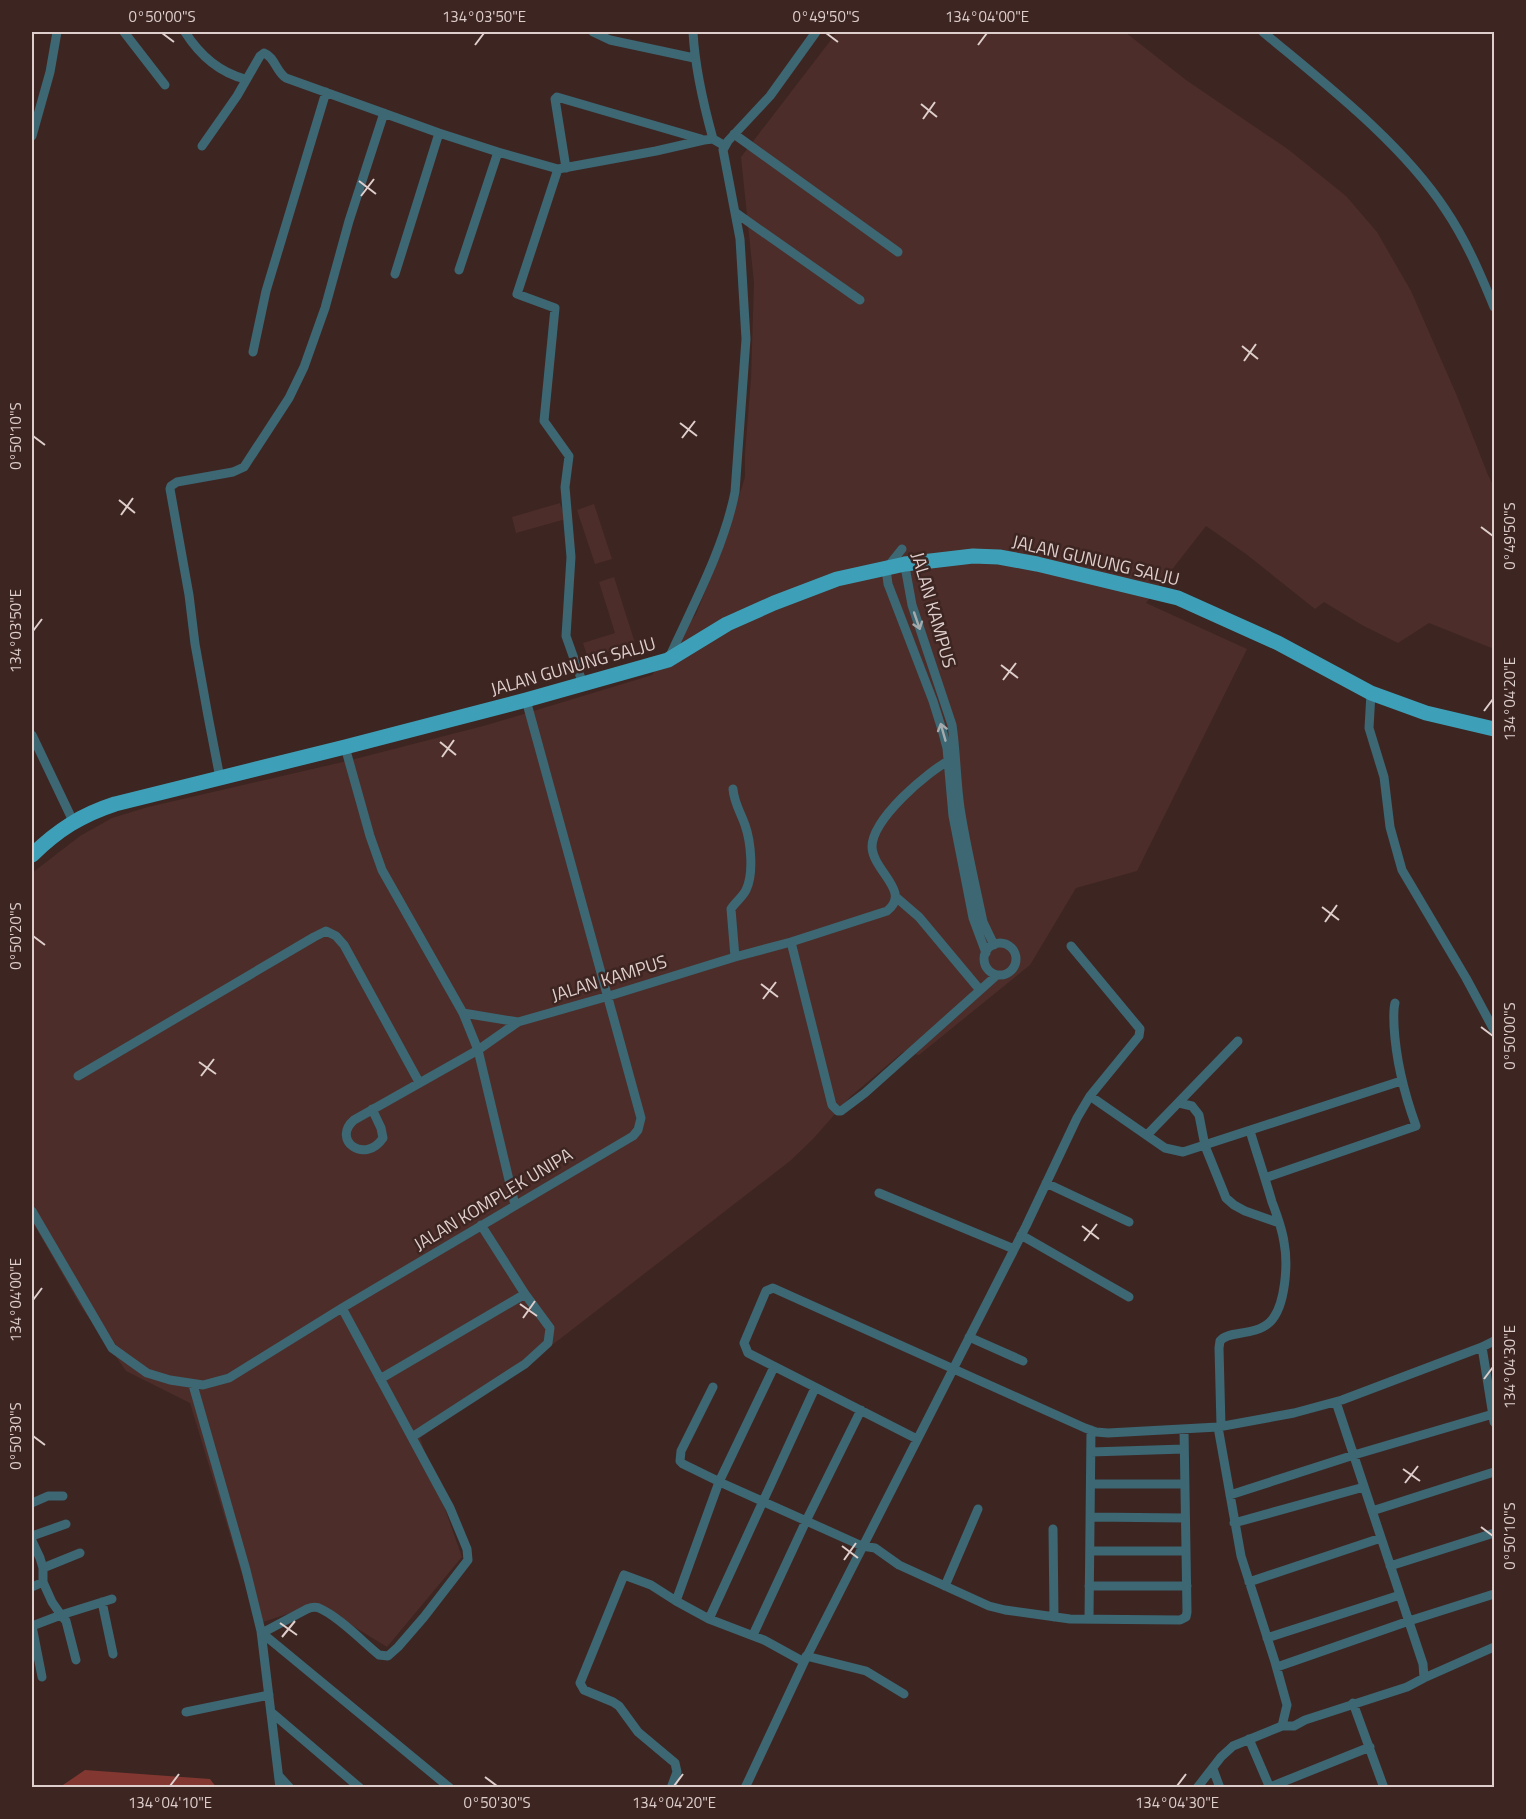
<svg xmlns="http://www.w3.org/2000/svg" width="1526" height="1819" font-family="'Titillium Web',sans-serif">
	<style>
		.built { fill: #4c2d29 }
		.green { fill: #823731 }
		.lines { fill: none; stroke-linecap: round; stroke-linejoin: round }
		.minor { stroke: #3c6773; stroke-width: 9 }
		.primary { stroke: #3da0b8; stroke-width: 15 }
		.oneway { stroke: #a5aaad }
		.ticks { fill: none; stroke: #dececc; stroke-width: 2 }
		.labels { text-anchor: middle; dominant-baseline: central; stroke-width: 5; stroke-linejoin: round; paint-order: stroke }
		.street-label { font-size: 18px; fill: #dececc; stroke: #3d2522 }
		.neatline { fill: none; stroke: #dececc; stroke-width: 2 }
		.ticks-label { font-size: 15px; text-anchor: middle; fill: #dececc }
	</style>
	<rect width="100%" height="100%" fill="#3d2522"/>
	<!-- built -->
	<path class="built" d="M837 32H1125L1186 80 1289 150 1346 196 1377 232 1411 291 1457 396 1488 475 1494 487V649L1429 623 1398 643 1362 625 1324 602 1315 609 1246 554 1206 526 1146 603 1247 649 1137 871 1076 888 1030 965 919 1055 903 1052 850 1097 813 1139 790 1161 556 1342 420 1438 462 1557 387 1647 317 1604 257 1624 190 1403 126 1371 80 1305 32 1221V873L80 836 112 818 148 807 347 761 487 725 652 675 696 614 722 550 745 477V453L751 378 754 283 741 157Z
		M560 503 566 519 516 533 512 517Z
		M594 504 612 559 595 564 577 510Z
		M614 577 635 643 588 658 583 643 615 633 599 582Z"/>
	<!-- green -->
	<path class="green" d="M85 1770 210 1779 216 1787H60Z"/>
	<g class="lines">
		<!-- minor -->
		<path class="minor" d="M124 32 165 85
			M185 32C199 54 218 72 245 79
			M593 32 610 40 694 58
			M693 32C695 69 703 103 713 139
			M1263 32C1324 83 1401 142 1445 209 1466 240 1480 273 1494 307
			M734 134 898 252
			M32 136 50 72 57 32
			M202 146 237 96 260 56 264 53C275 57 276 72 286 78L439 133 498 152 558 169 656 151 704 140 713 139 725 146
			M566 168 555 99 557 97 701 139
			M558 169 517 294 555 308 544 421 569 456 565 487 571 557 566 636 583 684
			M736 213 860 300
			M459 270 498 152
			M395 274 439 133
			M253 352 266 291 326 92
			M902 549 886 569 888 584 933 701 943 733 947 748 953 816 965 877 973 918 986 953
			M904 561 912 605 952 725C956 751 956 780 960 808 965 841 973 875 980 908L983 922 994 945
			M669 658C693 605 724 548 735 492L746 339 740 239 723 150 728 141 770 96 816 32
			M1371 693 1369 728 1384 777 1390 827 1402 870 1466 978 1494 1030
			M32 735 73 821
			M345 747 370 836 382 870 463 1013 478 1050 515 1205
			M220 778 208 716 195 644 189 595 170 489 171 486 177 482 233 472 244 467 289 398 304 367 325 308 349 221 384 113
			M733 789C734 803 741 813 745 825 751 842 754 874 746 890 742 898 735 902 731 909L735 957
			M897 898 919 917 980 990
			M791 942 887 911C912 892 873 871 872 847 872 819 927 772 950 760
			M984 959a16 16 0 1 1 32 0a16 16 0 1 1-32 0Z
			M463 1013 518 1022
			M78 1076 314 937 326 931 336 936 344 945 419 1082
			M1090 1096 1165 1148 1183 1152 1401 1081
			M1179 1103 1192 1106 1199 1115 1205 1146 1226 1198 1234 1205 1245 1211 1279 1223
			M372 1109 381 1128 383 1138C365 1165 331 1140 354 1120L478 1050 518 1022 609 996 735 957 791 942 832 1105 838 1111H841L865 1093 997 975
			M1147 1135 1238 1041
			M1265 1178 1416 1126C1404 1093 1396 1062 1394 1026 1394 1019 1393 1011 1395 1003
			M1046 1183 1129 1222
			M879 1193 1014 1249
			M32 1211 112 1348 147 1373 170 1380 203 1385 229 1378 342 1308 633 1136 638 1130 641 1118 526 700
			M1021 1235 1129 1297
			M969 1337 1023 1361
			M1482 1347 1494 1422
			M380 1379 525 1294
			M193 1385 246 1570 261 1631 280 1788
			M713 1387 681 1451 680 1461 683 1464 724 1484 862 1546 875 1548 899 1565 989 1606 1005 1610 1070 1619 1180 1620 1186 1617 1187 1612 1184 1429
			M1221 1426 1219 1348 1220 1341C1228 1330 1254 1337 1270 1322 1286 1306 1288 1263 1284 1242 1282 1228 1277 1215 1272 1202 1265 1178 1257 1154 1250 1131
			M412 1437 525 1364 548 1343 550 1328 525 1294 481 1225
			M917 1439 748 1353 744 1343 766 1291 773 1288 1085 1428 1096 1432 1108 1433 1218 1427 1294 1413 1342 1400 1482 1347 1494 1341
			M1091 1452 1184 1449
			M1091 1484H1185
			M1230 1495 1354 1455 1493 1414
			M32 1503 48 1496H63
			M1372 1511 1494 1472
			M1090 1517 1185 1518
			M1234 1523 1364 1487
			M1053 1529 1054 1617
			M32 1536 66 1524
			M32 1541 40 1558 43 1568V1582L52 1602 61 1615 32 1626 42 1677
			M1090 1551H1186
			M1390 1566 1494 1533
			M43 1568 80 1553
			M1249 1582 1381 1538
			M945 1586 978 1509
			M1089 1586H1187
			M32 1587 43 1582
			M676 1601 719 1482 774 1367
			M102 1602 113 1654
			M709 1619 815 1388
			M1089 1619 1091 1430
			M261 1631 262 1633 307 1609C312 1607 316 1606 321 1609 339 1617 363 1642 379 1655L388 1656 398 1647 424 1617 468 1560 467 1549 450 1508 342 1308
			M262 1633 450 1788
			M753 1635 806 1521 861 1410
			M1267 1638 1400 1595
			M806 1656 866 1671 904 1694
			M76 1660 66 1621 61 1615 112 1599
			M1277 1667 1409 1621 1494 1594
			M1424 1678 1494 1647
			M1353 1703 1384 1788
			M186 1712 269 1695
			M271 1712 360 1788
			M1282 1726H1294L1305 1720 1407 1687 1424 1678 1423 1664 1336 1402
			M1249 1739 1270 1788
			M1213 1769 1220 1788
			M279 1776 290 1788
			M1270 1787 1370 1747
			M671 1788 677 1772 675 1763 638 1732 619 1706 613 1702 584 1690 580 1683 624 1575 651 1585 676 1601 709 1619 764 1640 804 1662
			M745 1788 804 1662 1026 1226 1077 1118 1090 1096 1139 1036 1140 1029 1071 946
			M1197 1788 1221 1757 1233 1746 1282 1726 1287 1705 1275 1662 1241 1556 1218 1427"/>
		<!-- primary -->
		<path class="primary" d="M32 855C58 830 81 815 115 804L345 747 526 700 668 660 727 624 774 603 837 579 905 564 973 556 999 557 1037 564 1178 598 1278 643 1371 693 1426 713 1494 729"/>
	</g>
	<!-- one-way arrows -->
	<defs><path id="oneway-shaft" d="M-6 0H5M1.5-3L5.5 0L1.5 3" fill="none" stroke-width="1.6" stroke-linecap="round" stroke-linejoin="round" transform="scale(1.5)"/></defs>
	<g class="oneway">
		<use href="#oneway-shaft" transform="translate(917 621) rotate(71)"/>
		<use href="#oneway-shaft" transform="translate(943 732) rotate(-106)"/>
	</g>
	<!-- ticks -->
	<path class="ticks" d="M162 33 174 42M826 33 838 42M475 45 484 33M978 45 987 33M921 104 937 117M923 119 935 102M359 181 376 194M361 196 374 179M1242 346 1258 359M1244 361 1256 344M680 423 697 436M33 436 45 445M682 438 695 421M119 500 135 513M121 515 133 498M1481 527 1493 536M33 631 42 619M1001 665 1018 678M1003 680 1016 663M1484 711 1493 699M440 742 456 755M442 757 454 740M1322 907 1339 920M1325 922 1337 905M33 936 45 945M761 984 778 997M763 999 776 982M1481 1027 1493 1036M199 1062 216 1074M201 1076 214 1059M1082 1226 1099 1239M1084 1241 1097 1224M33 1300 42 1288M520 1304 537 1316M523 1318 535 1301M1484 1379 1493 1367M33 1436 45 1445M1403 1469 1420 1481M1405 1483 1418 1466M1481 1527 1493 1536M842 1546 858 1558M844 1560 856 1543M280 1623 297 1635M282 1637 295 1621M485 1777 497 1786M170 1786 179 1774M674 1786 683 1774M1177 1786 1186 1774"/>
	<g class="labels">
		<!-- street labels -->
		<g class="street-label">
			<text transform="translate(1096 560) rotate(13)">JALAN GUNUNG SALJU</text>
			<text transform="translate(934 610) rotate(74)">JALAN KAMPUS</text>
			<text transform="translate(573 666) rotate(-16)">JALAN GUNUNG SALJU</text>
			<text transform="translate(609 978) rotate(-17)">JALAN KAMPUS</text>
			<text transform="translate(493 1199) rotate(-31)">JALAN KOMPLEK UNIPA</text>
		</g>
	</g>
	<!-- border -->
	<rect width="1526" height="1819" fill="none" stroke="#3d2522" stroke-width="66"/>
	<rect x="33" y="33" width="1460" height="1753" class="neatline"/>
	<g class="ticks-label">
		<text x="162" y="22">0°50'00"S</text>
		<text x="484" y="22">134°03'50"E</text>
		<text x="826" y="22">0°49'50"S</text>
		<text x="987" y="22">134°04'00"E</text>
		<text transform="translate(16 436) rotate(-90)" y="5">0°50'10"S</text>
		<text transform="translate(1510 536) rotate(-90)" y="5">0°49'50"S</text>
		<text transform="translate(16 631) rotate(-90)" y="5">134°03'50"E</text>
		<text transform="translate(1510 699) rotate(-90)" y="5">134°04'20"E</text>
		<text transform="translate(16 936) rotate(-90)" y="5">0°50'20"S</text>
		<text transform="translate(1510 1036) rotate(-90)" y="5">0°50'00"S</text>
		<text transform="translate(16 1300) rotate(-90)" y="5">134°04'00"E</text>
		<text transform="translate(1510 1367) rotate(-90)" y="5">134°04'30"E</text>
		<text transform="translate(16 1436) rotate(-90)" y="5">0°50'30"S</text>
		<text transform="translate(1510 1536) rotate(-90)" y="5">0°50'10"S</text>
		<text x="170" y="1808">134°04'10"E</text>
		<text x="497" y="1808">0°50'30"S</text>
		<text x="674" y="1808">134°04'20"E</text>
		<text x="1177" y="1808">134°04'30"E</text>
	</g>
</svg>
